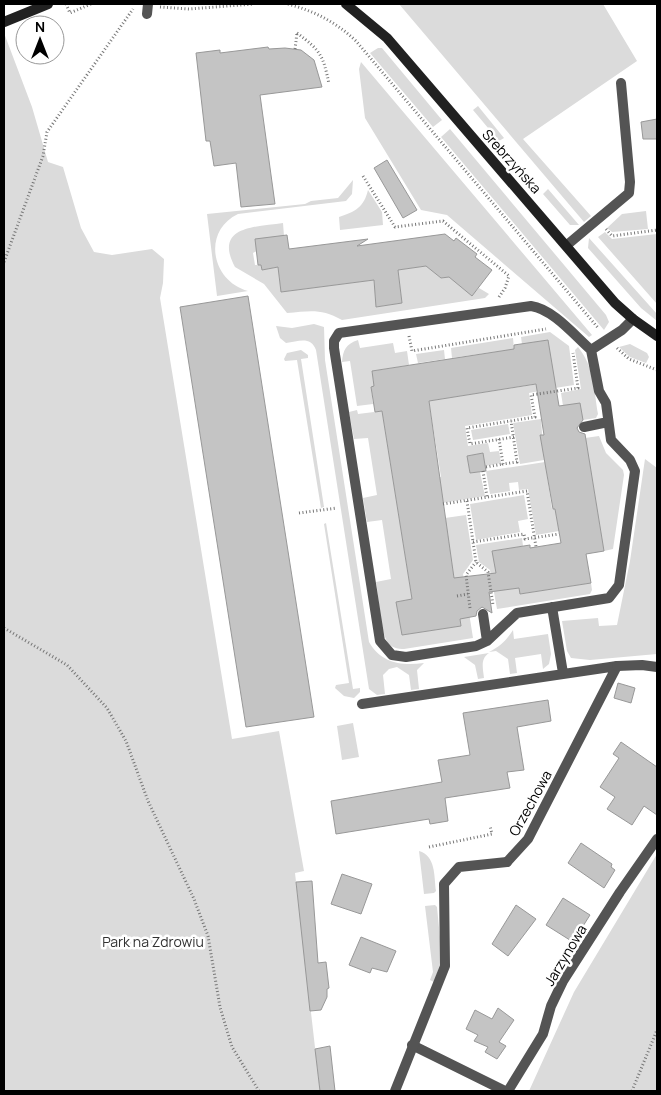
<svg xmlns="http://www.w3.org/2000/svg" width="661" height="1095" font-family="Manrope,sans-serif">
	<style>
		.green { fill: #dbdbdb }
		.building { fill: #c4c4c4; stroke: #989898; fill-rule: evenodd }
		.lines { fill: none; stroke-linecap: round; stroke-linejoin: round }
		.path { stroke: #767676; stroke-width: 3; stroke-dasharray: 1 2.5; stroke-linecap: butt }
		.lane { stroke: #545454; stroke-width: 10 }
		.street { stroke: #545454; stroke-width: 10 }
		.secondary { stroke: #212121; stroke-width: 10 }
		.labels { text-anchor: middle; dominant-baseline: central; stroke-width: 5; stroke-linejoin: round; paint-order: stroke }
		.street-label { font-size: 14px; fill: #000; stroke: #fff }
		.park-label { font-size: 14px; fill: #323232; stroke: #fff }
	</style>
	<rect width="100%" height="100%" fill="#fff"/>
	<!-- green -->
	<path class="green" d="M399 4H603L637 61 523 139 591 216 584 222Z
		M4 33 32 107 48 162 63 167 81 228 94 252 112 255 152 249 164 259 163 283 160 298 232 739 279 731 304 871 295 873 320 1091H4Z
		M378 48H382L442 120 433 127 370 53Z
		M361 62 592 335 589 337 447 215 421 210 365 118 359 69Z
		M478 106 504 138 499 141 473 110Z
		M450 129 606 315 609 322 604 330 441 137Z
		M353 180 352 194 346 201 238 214C202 231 211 281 248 291L217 296 207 214 305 204 311 201 338 198Z
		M548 189 579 225H570L543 194Z
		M368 190 382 212 383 225 340 230 339 217C355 212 364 207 368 190Z
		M646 211 648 229 612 232 607 228 622 214Z
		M283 223 284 236 253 253 255 265H261L262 270 278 267 281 292 374 280 377 307 402 303 398 270 426 266 441 278 449 277 472 295 479 288 489 294 485 298 342 320C321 308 310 311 287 313L264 284 235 267C213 226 256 227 283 223Z
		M605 232 612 239 657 234V304L598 237Z
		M589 238 657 314V321L641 308 588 248Z
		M314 324 324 327 325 360 369 642C381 663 401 666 424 663L417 670 419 689 411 690 409 675 397 667 389 669 383 675 385 694 377 695 369 689 316 350C311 336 299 341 286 343L280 338 276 326 292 328Z
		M550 332 569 346 574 385 555 388 548 340 522 344 521 337Z
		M513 338 514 349 452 358 451 348Z
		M358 340 360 348 393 343 395 353 407 351 409 365 372 371 374 386 371 387 373 404 357 406 350 361 342 362C343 350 346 344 358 340Z
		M630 344 647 353 649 357 646 363 630 357 619 347Z
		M578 347C594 366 594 391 598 414L596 418 583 420 563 406 561 393 581 389 575 350Z
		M301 350 308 355V358L301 359 324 507 321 508 297 360 285 361 284 359 287 353Z
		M444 350 445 359 418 363 416 354Z
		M545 383V390L529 393 532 415 465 426 468 446 488 443 490 452 499 451 501 463 485 466 483 453 467 456 470 473 480 472 485 496 442 503 438 477H441L429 401Z
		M357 410 358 414 382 411 412 599 397 602 402 635 461 626 458 602 467 600 473 638 404 649C398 649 393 648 389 644 380 634 379 596 376 582L391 579 382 520 367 522 363 498 377 495 368 438 354 439 349 412Z
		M541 419 544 460 520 464 513 423Z
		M508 424 510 434 473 440 471 430Z
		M599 436 606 453 623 470 624 475 613 549 604 551 585 438Z
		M645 459 657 468V654L590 660 571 658 567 651 562 621 598 618 599 626 617 625 630 561Z
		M545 462 552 509H555L559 531 536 535 528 489 519 490 518 482 509 483 510 491 490 494 486 471Z
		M524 495 528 519 518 521 520 532 476 540 470 504Z
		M466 515 473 560 463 574 466 591 456 593 445 518Z
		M326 523 353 689 360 688V692L354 698 344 696 335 688 336 685 349 683 324 524Z
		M522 538 523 546 492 551 496 572 500 571 504 590 519 588 521 594 591 583 592 590 590 594 497 609 490 570 479 562 476 545Z
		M513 630 514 639 548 634 551 654 549 664 543 669 541 654 515 658 517 673 510 674 508 659 496 651 489 652V653C480 659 483 668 484 678L478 679 475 665 464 657 489 653V652C500 646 506 641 513 630Z
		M353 723 359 757 342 760 337 726Z
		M419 851C436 856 434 876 436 891L434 893 424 894Z
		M657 854V1091H529L574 992Z
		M435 905 437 907 442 959 434 982 430 980 433 972 425 906Z"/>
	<!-- building -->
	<path class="building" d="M268 47 269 49 285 48 301 50 314 60 322 87 260 95 275 204 241 207 236 163 214 166 210 141H206L196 53 220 50V53Z
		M657 119V139H643L641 122Z
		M387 160 417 210 403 218 374 168Z
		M445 234 454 241 456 238 477 254 475 257 492 270 472 296 449 277 441 278 426 266 398 270 402 303 376 307 374 280 281 292 278 267 262 270 261 265H258L255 239 287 235 289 249 368 239 357 246Z
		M248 296 314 717 246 727 180 307Z
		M548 340 559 406 580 403 583 420 577 428 579 432 585 434 604 551 586 554 591 583 520 594 519 588 489 592 492 613 482 607 477 611 476 616 460 619 461 626 402 635 396 602 412 599 382 411 375 412 371 387 374 386 372 371 514 349V345ZM536 384 544 435H540L553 509H555L561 543 530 548V545L492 551 496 573 454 578 429 401Z
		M483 453 486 471 470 473 467 456Z
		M618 683 635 688 631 703 614 698Z
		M548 700 551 721 517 727 524 770 507 772 510 788 445 798 448 821 430 824 429 819 336 834 331 801 442 782 438 760 470 755 463 713Z
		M621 742 657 767V815L644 806 632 825 607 809 615 797 600 787 619 758 613 754Z
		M581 843 612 864 611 867 615 870 604 888 568 863Z
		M342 874 372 884 361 914 331 904Z
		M312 881 318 963 326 962 329 988 327 989V997L321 1010 310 1011 296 882Z
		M563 898 590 915 573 942 546 925Z
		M516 905 536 919 508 956 492 944Z
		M361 937 396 951 387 972 372 968 370 973 349 965Z
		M498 1008 514 1020 499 1042 506 1046 497 1059 485 1052 488 1047 474 1041 478 1035 466 1029 475 1010 492 1019Z
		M330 1046 335 1091H320L315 1049Z"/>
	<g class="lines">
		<!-- path -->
		<path class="path" d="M66 4 70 13 91 4
			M288 4C314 11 336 22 356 41L599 329
			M160 7 189 9 254 4
			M297 33C321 51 323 55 329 84
			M295 49 297 33
			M363 176 395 227 443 221 509 276 505 288 499 297
			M606 229 612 236 657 230
			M4 262 43 156 47 132 133 9
			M409 336 412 351 546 329
			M617 348 629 359 657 370
			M514 437 470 444 467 428 535 417 531 395 578 388 573 353
			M499 439 503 464 517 462 511 421
			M486 467 503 464
			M483 471 487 497
			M467 501 476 562 488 572 493 605
			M443 504 527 491 536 547
			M299 513 337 508
			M473 542 524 534 525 539 559 534
			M457 596 468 594
			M470 608 466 575 476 562
			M4 628 67 665 107 708 126 741 148 801 194 899 208 936 220 1007 232 1047 259 1091
			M429 847 492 834 490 826
			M632 1091 657 1030"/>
		<!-- lane -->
		<path class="lane" d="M147 14 148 4
			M567 245 629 193 630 182 621 83
			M591 350 599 391 606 403 611 440 630 460 635 471 619 585 609 598 517 613 487 641 476 646 406 657 392 655 380 641 334 348V341L339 333 531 306C553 309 575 336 591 350L622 330 633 319
			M584 427 608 422
			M552 607 563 673
			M483 614 487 641
			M362 704 617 666
			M507 862 528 839 617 666
			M412 1045 505 1091"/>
		<!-- street -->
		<path class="street" d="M617 666 642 665 657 667
			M395 1091 445 966 444 884 459 867 507 862
			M508 1091 543 1034 551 1006 563 981 620 892 657 839"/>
		<!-- secondary -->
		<path class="secondary" d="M346 4 387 38 615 303 633 319 657 336
			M4 22 48 4"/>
	</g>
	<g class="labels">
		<!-- street labels -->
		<g class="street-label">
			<text transform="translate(512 161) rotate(48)">Srebrzyńska</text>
			<text transform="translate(530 803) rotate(-61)">Orzechowa</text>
			<text transform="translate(565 955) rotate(-59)">Jarzynowa</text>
		</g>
		<!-- park labels -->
		<g class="park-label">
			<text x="153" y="941">Park na Zdrowiu</text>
		</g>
	</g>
	<!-- border -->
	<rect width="661" height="1095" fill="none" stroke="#000000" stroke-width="10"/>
	<!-- north arrow -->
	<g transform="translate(40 40)"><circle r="24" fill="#ffffff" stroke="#999999"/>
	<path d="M0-4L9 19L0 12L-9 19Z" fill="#000000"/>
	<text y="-8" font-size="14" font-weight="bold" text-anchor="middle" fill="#000000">N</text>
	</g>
</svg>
